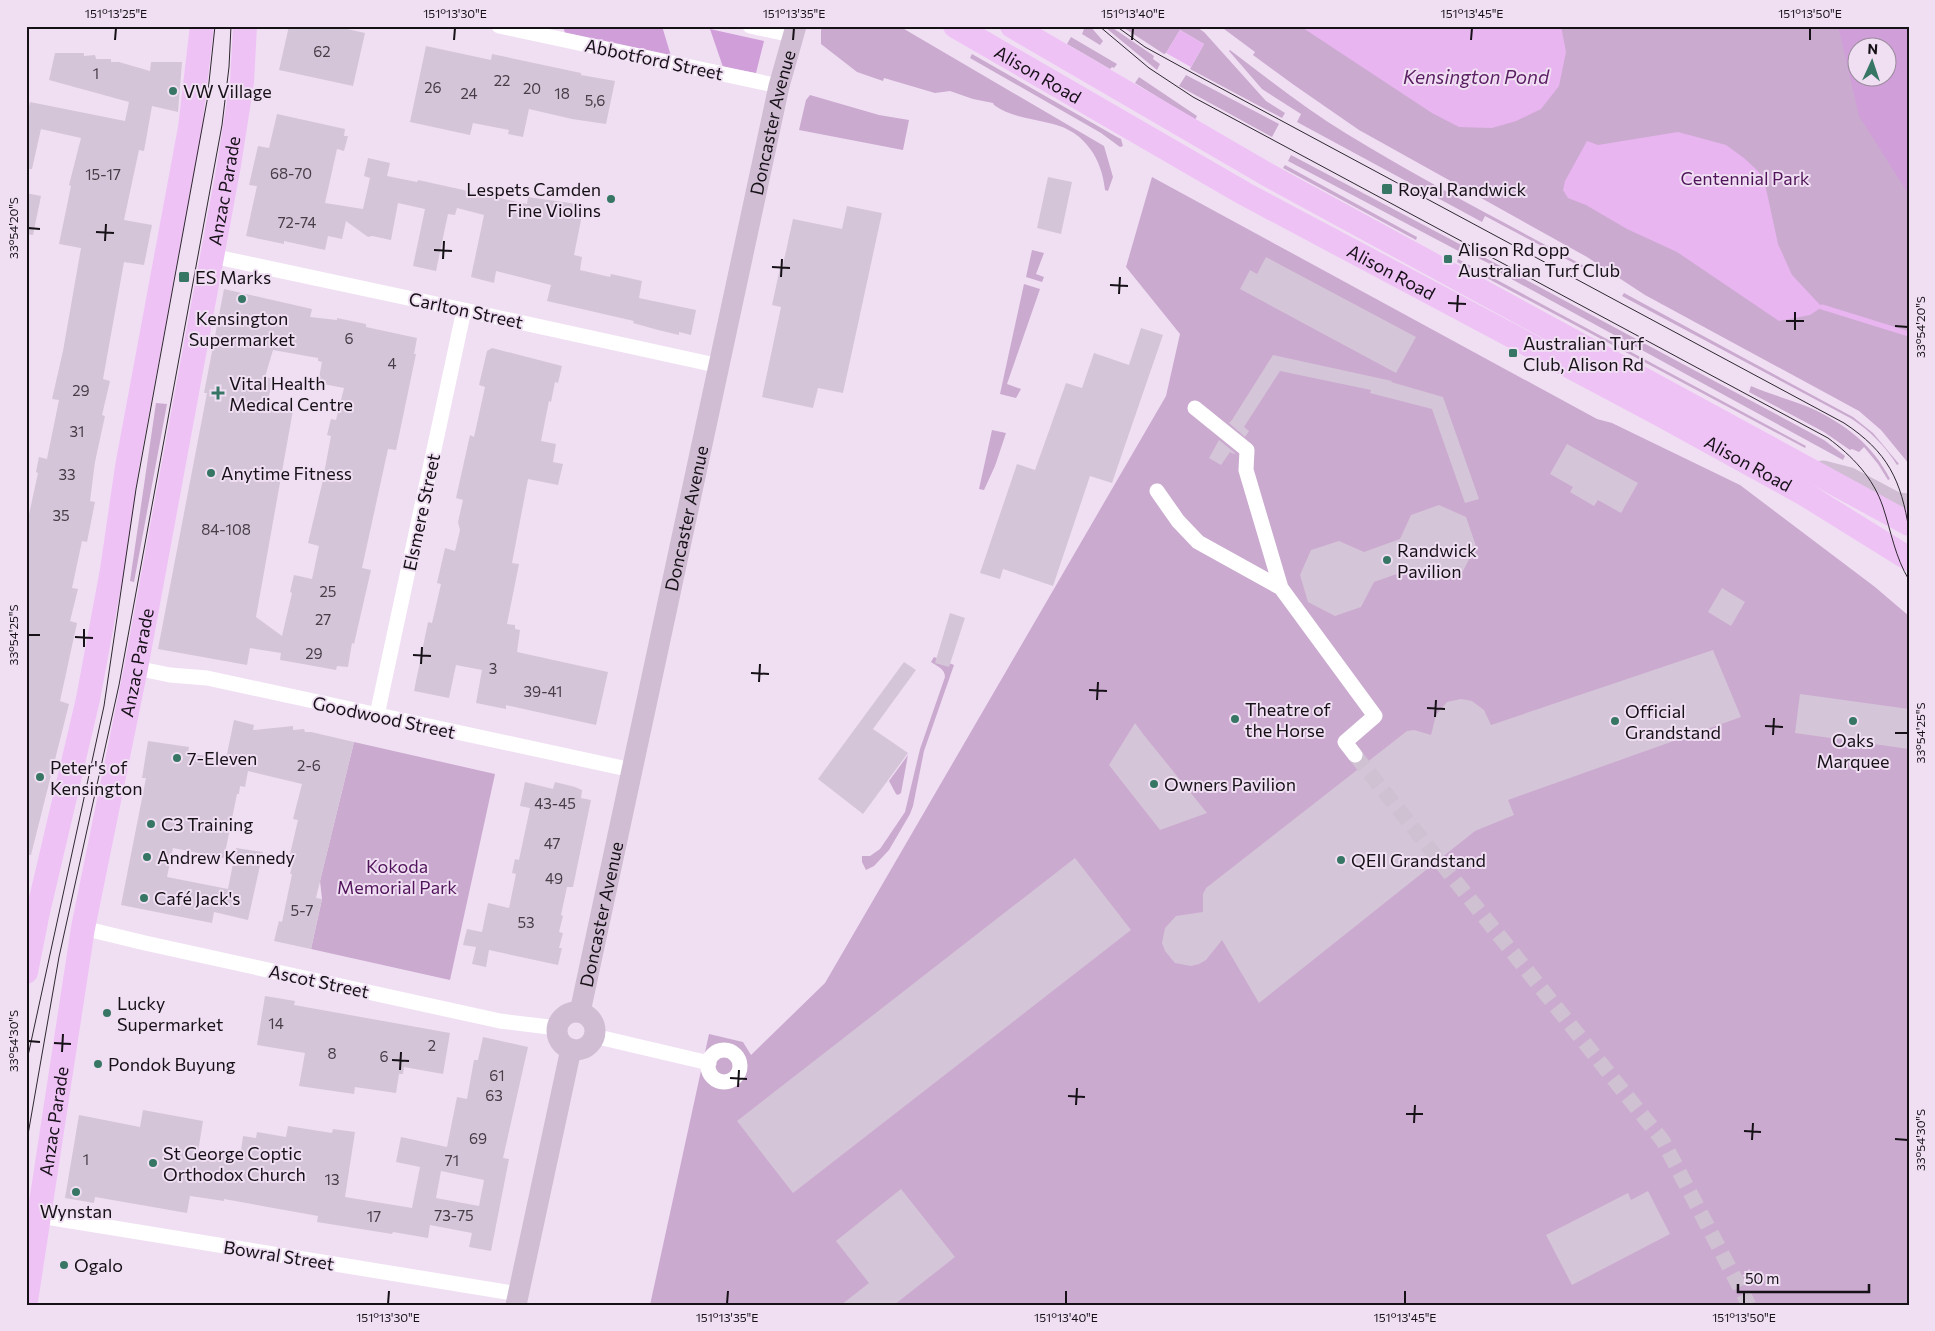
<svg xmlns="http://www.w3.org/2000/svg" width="1935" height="1331" font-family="Commissioner,sans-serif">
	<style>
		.green { fill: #cbaad0; fill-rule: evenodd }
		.forest { fill: #d09ed8; fill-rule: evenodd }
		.water { fill: #e8b5f0 }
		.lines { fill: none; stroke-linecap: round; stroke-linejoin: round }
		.stream { stroke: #e8b5f0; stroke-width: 5 }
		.building { fill: #d5c5d8; fill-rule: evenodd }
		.street-tunnel { stroke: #cfc0d2; stroke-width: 15; stroke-dasharray: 15 8; stroke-linecap: butt }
		.street { stroke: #fff; stroke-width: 15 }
		.secondary { stroke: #d0bdd3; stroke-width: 21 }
		.primary { stroke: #efc2f6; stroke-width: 24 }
		.tram { stroke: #2e272f; stroke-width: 1 }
		.ticks { fill: none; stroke: #161017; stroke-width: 2 }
		.poi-dot { fill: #377664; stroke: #f0dff3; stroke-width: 2 }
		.labels { text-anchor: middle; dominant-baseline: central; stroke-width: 4; stroke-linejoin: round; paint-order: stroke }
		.number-label { font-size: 15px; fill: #463d47 }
		.street-label { font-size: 18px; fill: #161017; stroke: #f0dff3 }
		.poi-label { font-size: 18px; fill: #161017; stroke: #f0dff3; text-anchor: start }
		.park-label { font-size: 18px; fill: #50145a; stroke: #f0dff3 }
		.water-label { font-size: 19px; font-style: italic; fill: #5a1e63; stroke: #f0dff3 }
		.neatline { fill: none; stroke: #161017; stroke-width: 2 }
		.ticks-label { font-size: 12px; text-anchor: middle; fill: #161017 }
	</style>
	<rect width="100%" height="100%" fill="#f0dff3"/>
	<!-- green -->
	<path class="green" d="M823 26H899L1104 146 1113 177 1108 191 1105 190C1102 159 1085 132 1053 124 1032 118 1012 118 994 105L993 103 973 99 950 91 935 93 884 78 883 81 857 72 821 44V30Z
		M1080 26H1090L1103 41 1100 45 1082 34 1084 29Z
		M1107 26H1110L1154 56 1153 59 1160 64 1157 70 1106 28Z
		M1121 26H1195L1204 32 1266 101 1285 113 1282 118 1190 69 1204 44 1180 30 1166 53 1164 54Z
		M1220 26H1909V464L1881 430 1859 411 1645 295 1587 257 1359 130 1294 85 1253 55 1255 52ZM1858 48H1888V78H1858Z
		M1071 37 1117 64 1114 68 1112 67 1110 69 1067 44Z
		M1230 50C1268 79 1306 109 1347 134 1425 182 1506 223 1586 267L1585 269 1485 216 1482 222 1297 122 1301 114 1262 89 1229 51Z
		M972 54 1117 137 1121 139 1123 146 1120 147 1101 133 970 58Z
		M1186 75 1279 124 1272 137 1179 86Z
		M1139 77 1197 116 1195 120 1135 83Z
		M810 95 879 115 909 120 903 150 799 130 806 100Z
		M1291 155 1469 249 1466 255 1288 161Z
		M1285 165 1417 237 1416 240 1283 168Z
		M1152 177 1597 419 1612 423 1740 485 1875 587 1909 616V1305H650L709 1034 743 1042 751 1055 825 983 1166 396 1180 334 1126 267Z
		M1032 250 1044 253 1036 274 1044 277 1042 282 1026 277Z
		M1480 255 1824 440 1845 456 1843 460 1495 270 1490 264 1478 258Z
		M1458 259 1806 446 1805 448 1457 262Z
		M1024 284 1040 289 1007 384 1021 389 1016 398 1000 394Z
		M1624 293 1853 417 1873 433 1899 464 1897 465C1885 446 1870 431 1852 419L1622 296Z
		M1751 386C1771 395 1793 400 1813 409 1846 425 1873 445 1890 479L1888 480 1878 464 1864 447 1859 452 1852 449 1850 450 1824 432 1749 392Z
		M156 403 167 404 134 582 130 581Z
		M992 430 1006 433 995 466 984 490 979 489Z
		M934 657 954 665 924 751 913 806 910 814 889 850 874 866 866 870 862 862V856H870L880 849 905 812 920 749 945 677C945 669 937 666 931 662Z
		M354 742 495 774 450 980 311 949 322 899 320 881Z
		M908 755 901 793 898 795 896 794 889 781Z"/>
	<!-- forest -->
	<path class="forest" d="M563 26H662L671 56 565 33Z
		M1838 26H1909V195L1859 116ZM1858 48H1888V78H1858Z
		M710 29 764 41 756 73 723 67Z"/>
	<!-- water -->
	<path class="water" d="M1300 26H1561L1566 52 1559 86 1541 109 1516 121 1492 128 1459 127 1432 113Z
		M1180 30 1204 44 1191 67 1166 53Z
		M1678 132 1726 145 1744 158 1759 172 1765 184 1778 244 1792 275 1822 307 1810 315 1779 321 1677 252 1627 229 1586 205 1568 198 1563 190 1565 181 1587 141 1598 145Z"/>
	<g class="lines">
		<!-- stream -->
		<path class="stream" d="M1822 307 1909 334"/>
	</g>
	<!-- building -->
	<path class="building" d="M289 26H334L365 33 353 86 279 70Z
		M426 46 491 60 492 54 581 73V75L615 81 606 124 572 119 529 109 523 137 508 134 509 130 473 123 470 135 410 122Z
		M55 53H84V56L95 55 96 59H111V62H119L150 71 151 62H182L178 112 152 106 144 151 139 150 124 220 152 225 144 265 124 262 103 379 110 381 102 415 105 416 95 462 90 501 95 502 87 542 82 541 72 588 78 589 70 621 77 623 60 701 69 704 31 855H26V528L38 473 36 472 39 457 47 459 59 400 52 399 63 351 81 248 59 244 71 186 69 185 81 138 41 129 32 169H26V119L30 102 125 121 129 102 49 80Z
		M277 114 345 129 344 136H348L344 151 337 149 325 203 363 209 370 178 364 176 368 158 390 163 387 176 417 182 418 180 527 204 528 197 584 205 574 255 582 257 580 270 610 277 611 274 642 281 639 298 696 310 691 335 679 332V335L658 330 633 323 634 321 547 301 551 285 496 271 494 283 471 277 484 215 457 208 455 215 448 214 436 271 413 266 425 209 398 203 391 240 372 236 368 237 346 221 342 239 328 236 325 250 284 241V244L246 236 257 186 249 185 258 146 269 148Z
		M1048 177 1072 182 1061 234 1037 228Z
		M26 193 41 196 33 235 26 234Z
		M847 206 882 213 843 393 818 388 813 408 762 397 781 307 772 305 780 268 782 269 793 219 842 229Z
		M1266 257 1416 337 1396 373 1240 289 1250 270 1257 274Z
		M224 289 312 309 310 317 337 320V318L366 324V327L417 338 414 354H416L396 450 388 449 362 568 371 570 354 644 352 643 348 667 337 666 336 670 303 664 280 660 281 653 250 648 247 665 158 649 207 393H204ZM273 350 318 358V361L322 362 318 383 344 388 336 420 331 419 327 435 331 436 322 484 308 543 319 546 312 579 294 575 290 592 292 593 282 636 256 617 293 410 266 405 274 379 265 377Z
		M1141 328 1163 335 1112 483 1090 476 1053 586 1003 569 1000 579 980 573 1017 464 1035 470 1066 383 1082 388 1094 353 1129 365Z
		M492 348 562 366 558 383 555 382 551 402 549 401 541 441 556 444 553 462 563 464 558 485 528 479 512 563 519 564 507 624 515 625V629L520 630 517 652 608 672 596 725 506 705V709L476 703 482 670 456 665 449 698 414 691 428 622 432 623 441 584 437 583 445 548 455 551 460 530 458 522 463 500 456 498 470 435 474 437 485 387 479 385 487 351Z
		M1273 355 1392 381 1391 382 1443 397 1479 499 1465 503 1432 409 1370 393 1371 390 1280 371 1244 427 1249 431 1245 437 1229 423 1232 420Z
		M1219 440 1235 453 1234 454 1230 452 1221 465 1209 458Z
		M1567 444 1638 483 1621 513 1598 500 1594 506 1570 492 1573 487 1550 474Z
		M1439 505 1466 517 1476 546 1463 571 1436 581 1411 569 1374 582 1361 607 1335 616 1308 602 1300 575 1311 550 1339 541 1364 552 1400 539 1411 515Z
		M1722 588 1745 602 1731 626 1708 612Z
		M950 613 965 618 949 667 935 663Z
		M1713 650 1741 717 1508 800 1514 815 1475 831 1259 1003 1222 940 1206 960 1199 964 1191 966 1175 963 1165 951 1162 943 1165 928 1176 916 1203 912V894L1206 888 1407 731 1414 730 1431 735 1436 715 1447 702 1461 699 1472 701 1484 710 1491 725Z
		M904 662 916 670 873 729 908 753 863 814 818 779Z
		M1800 694 1909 709V749L1795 733Z
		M234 720 254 725 253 730 293 726V730L304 729 305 732H311L354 742 316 898 322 899 311 949 274 941 279 921 282 922 292 874H290L295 855 290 854 298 820 293 819 302 784 248 771 245 787 240 786 239 794H237L224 858 173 848 167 877 228 889 236 848 263 852 248 920 214 912 212 923 121 905 146 778H142L148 741 189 747 188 753 226 759Z
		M1135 723 1143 734 1207 813 1160 830 1109 765Z
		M525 782 553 789 555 782 575 787 582 790 581 798 591 800 573 887H567L561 915 563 916 559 932 563 933 559 948H562L558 965 489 950 486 967 472 964 476 947 463 945 467 929 482 932 488 903 509 908 516 874 512 873 515 859 519 860 530 808 520 806Z
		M1075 858 1131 930 793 1193 737 1121Z
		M265 996 295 1001 294 1005 450 1033 443 1074 404 1067 403 1074H399L396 1093 355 1087 354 1094 299 1086 305 1053 257 1045Z
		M483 1037 528 1047 503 1158 509 1159 491 1251 469 1247 472 1233 430 1225 428 1238 393 1232 392 1234 317 1222 318 1216 224 1199V1201L190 1196 187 1213 95 1197 94 1203 65 1198 79 1115 140 1127 143 1110 203 1121 198 1152 240 1158 243 1136 256 1138 257 1132 286 1137 288 1126 332 1133 333 1129 355 1132 345 1197 412 1208 420 1167 396 1162 401 1137 447 1147 457 1097 467 1099 474 1060H478ZM441 1171 484 1180 479 1206 436 1198Z
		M901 1189 955 1257 894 1305H841L869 1283 836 1241Z
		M1648 1191 1670 1234 1572 1285 1546 1235 1628 1193 1631 1200Z"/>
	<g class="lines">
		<!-- street-tunnel -->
		<path class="street-tunnel" d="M1355 755 1663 1141 1749 1305"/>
		<!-- street -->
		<path class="street" d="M499 26 779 86
			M750 26 792 35
			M212 256 464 310 720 366
			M1195 408 1247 450 1246 470 1281 588
			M1157 491 1178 521 1198 542 1281 588 1375 716 1345 742 1355 755
			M136 668 170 675 207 678 632 770
			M377 715 464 310
			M83 928 145 943 500 1021 557 1028
			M594 1036 709 1063
			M708 1066a16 16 0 1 1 32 0a16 16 0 1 1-32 0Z
			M40 1216 519 1294"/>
		<!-- secondary -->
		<g class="secondary">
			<path d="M1823 471 1850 478 1897 503 1909 504"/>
			<circle cx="576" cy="1031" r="19"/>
			<path id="s1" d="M580 1012 779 86 796 26"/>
			<path d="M516 1305 571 1049"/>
		</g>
		<!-- primary -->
		<g class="primary">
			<path id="s2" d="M955 26 1245 194 1659 414 1806 495 1909 559"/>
			<path d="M1012 26 1268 175 1909 524"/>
			<path d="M26 972 38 912 88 699 112 570 127 467 190 128 202 26"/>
			<path id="s3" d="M26 1301 83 928 136 668 229 165 242 82 245 26"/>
		</g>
		<!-- tram -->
		<path class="tram" d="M1099 26 1149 68 1193 97 1828 438C1852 456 1873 477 1883 507 1891 531 1895 557 1909 580
			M1116 26 1145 47 1187 70 1844 423C1888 452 1901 480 1909 530
			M26 1065 104 706 136 489 207 101 215 26
			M26 1146 59 957 119 685 222 125 229 67 231 26"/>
	</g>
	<!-- ticks -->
	<path class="ticks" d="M115 40 116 28M454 40 455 28M793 40 794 28M1132 40 1133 28M1471 40 1472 28M1810 40V28M28 228 40 229M96 232 114 233M105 241 106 224M434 250 452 251M443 259 444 241M772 267 790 268M781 277 782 259M1110 285 1128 286M1119 294 1120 277M1448 303 1466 304M1457 312 1458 295M1786 321H1804M1895 326 1908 327M1795 330V312M28 635H40M75 637 93 638M84 647V629M413 655 431 656M421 664 422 647M751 673 769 674M759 682 760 664M1089 690 1107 691M1097 700 1098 682M1427 708 1445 709M1435 717 1436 700M1765 726 1783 727M1895 733H1908M1773 735 1774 718M28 1041 40 1042M54 1043 71 1044M62 1052 63 1034M392 1060 409 1061M400 1070 401 1052M730 1078 747 1079M738 1087 739 1070M1068 1096 1085 1097M1076 1105 1077 1088M1406 1114H1423M1414 1123 1415 1105M1744 1131 1761 1132M1895 1139 1908 1140M1752 1140 1753 1123M388 1304 389 1291M727 1304 728 1291M1066 1304V1291M1405 1304V1291M1744 1304V1291"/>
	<!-- markers -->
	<g class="poi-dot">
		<circle cx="173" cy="91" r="5"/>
		<rect x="1381" y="183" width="12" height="12" rx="2.5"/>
		<circle cx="611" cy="199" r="5"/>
		<rect x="1443" y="254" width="10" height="10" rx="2.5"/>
		<rect x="178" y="271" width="12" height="12" rx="2.5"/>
		<circle cx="242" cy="299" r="5"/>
		<rect x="1508" y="348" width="10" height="10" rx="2.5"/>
		<path d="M215.5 385.5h5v5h5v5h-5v5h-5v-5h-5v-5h5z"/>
		<circle cx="211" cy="473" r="5"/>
		<circle cx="1387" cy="560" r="5"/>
		<circle cx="1235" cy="719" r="5"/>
		<circle cx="1615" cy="721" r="5"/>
		<circle cx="1853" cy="721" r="5"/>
		<circle cx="177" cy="758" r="5"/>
		<circle cx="40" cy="777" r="5"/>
		<circle cx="1154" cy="784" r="5"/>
		<circle cx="151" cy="824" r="5"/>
		<circle cx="147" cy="857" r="5"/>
		<circle cx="1341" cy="860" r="5"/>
		<circle cx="144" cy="898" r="5"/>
		<circle cx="107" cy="1013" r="5"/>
		<circle cx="98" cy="1064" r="5"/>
		<circle cx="153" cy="1163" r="5"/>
		<circle cx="76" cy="1192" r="5"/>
		<circle cx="64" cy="1265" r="5"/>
	</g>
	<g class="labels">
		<!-- number labels -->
		<g class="number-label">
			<text x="322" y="51">62</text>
			<text x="96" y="73">1</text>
			<text x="502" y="80">22</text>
			<text x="433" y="87">26</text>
			<text x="532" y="88">20</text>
			<text x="469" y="93">24</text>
			<text x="562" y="93">18</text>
			<text x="595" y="100">5,6</text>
			<text x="291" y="173">68-70</text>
			<text x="103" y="174">15-17</text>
			<text x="297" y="222">72-74</text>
			<text x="349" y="338">6</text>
			<text x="392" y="363">4</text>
			<text x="81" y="390">29</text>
			<text x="77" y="431">31</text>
			<text x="67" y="474">33</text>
			<text x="61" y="515">35</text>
			<text x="226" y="529">84-108</text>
			<text x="328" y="591">25</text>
			<text x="323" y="619">27</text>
			<text x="314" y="653">29</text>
			<text x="493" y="668">3</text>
			<text x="543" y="691">39-41</text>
			<text x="309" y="765">2-6</text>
			<text x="555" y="803">43-45</text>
			<text x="552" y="843">47</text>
			<text x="554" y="878">49</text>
			<text x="302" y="910">5-7</text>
			<text x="526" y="922">53</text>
			<text x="276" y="1023">14</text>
			<text x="432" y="1045">2</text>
			<text x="332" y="1053">8</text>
			<text x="384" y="1056">6</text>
			<text x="497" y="1075">61</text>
			<text x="494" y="1095">63</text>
			<text x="478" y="1138">69</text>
			<text x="86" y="1159">1</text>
			<text x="452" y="1160">71</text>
			<text x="332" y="1179">13</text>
			<text x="454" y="1215">73-75</text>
			<text x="374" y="1216">17</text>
		</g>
		<!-- street labels -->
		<g class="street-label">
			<text transform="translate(654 59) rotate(12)">Abbotford Street</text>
			<text stroke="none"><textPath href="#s2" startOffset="96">Alison Road</textPath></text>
			<text stroke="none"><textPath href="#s1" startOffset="910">Doncaster Avenue</textPath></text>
			<text stroke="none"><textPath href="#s3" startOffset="1128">Anzac Parade</textPath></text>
			<text stroke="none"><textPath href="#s2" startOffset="501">Alison Road</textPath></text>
			<text transform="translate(466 310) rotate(12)">Carlton Street</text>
			<text stroke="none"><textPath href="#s2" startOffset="906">Alison Road</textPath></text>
			<text transform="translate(421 512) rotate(-78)">Elsmere Street</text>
			<text stroke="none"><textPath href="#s1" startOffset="505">Doncaster Avenue</textPath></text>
			<text stroke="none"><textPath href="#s3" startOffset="648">Anzac Parade</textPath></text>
			<text transform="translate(384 717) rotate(12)">Goodwood Street</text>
			<text stroke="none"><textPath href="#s1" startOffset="100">Doncaster Avenue</textPath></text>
			<text transform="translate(319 981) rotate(12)">Ascot Street</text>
			<text stroke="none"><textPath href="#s3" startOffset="182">Anzac Parade</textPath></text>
			<text transform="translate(279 1255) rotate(9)">Bowral Street</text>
		</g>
		<!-- poi labels -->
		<g class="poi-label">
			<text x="183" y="91">VW Village</text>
			<text x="601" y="189" text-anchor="end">Lespets Camden<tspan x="601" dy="21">Fine Violins</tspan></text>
			<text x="1398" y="189">Royal Randwick</text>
			<text x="1458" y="249">Alison Rd opp<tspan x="1458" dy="21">Australian Turf Club</tspan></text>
			<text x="195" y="277">ES Marks</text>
			<text x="242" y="318" text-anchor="middle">Kensington<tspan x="242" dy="21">Supermarket</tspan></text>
			<text x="1523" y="343">Australian Turf<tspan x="1523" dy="21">Club, Alison Rd</tspan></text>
			<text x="229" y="383">Vital Health<tspan x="229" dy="21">Medical Centre</tspan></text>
			<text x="221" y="473">Anytime Fitness</text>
			<text x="1397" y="550">Randwick<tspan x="1397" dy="21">Pavilion</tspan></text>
			<text x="1245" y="709">Theatre of<tspan x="1245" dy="21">the Horse</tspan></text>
			<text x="1625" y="711">Official<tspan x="1625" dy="21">Grandstand</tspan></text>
			<text x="1853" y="740" text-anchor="middle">Oaks<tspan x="1853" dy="21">Marquee</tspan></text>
			<text x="187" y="758">7-Eleven</text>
			<text x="50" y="767">Peter's of<tspan x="50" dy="21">Kensington</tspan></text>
			<text x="1164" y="784">Owners Pavilion</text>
			<text x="161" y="824">C3 Training</text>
			<text x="157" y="857">Andrew Kennedy</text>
			<text x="1351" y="860">QEII Grandstand</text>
			<text x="154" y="898">Café Jack's</text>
			<text x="117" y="1003">Lucky<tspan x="117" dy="21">Supermarket</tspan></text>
			<text x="108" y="1064">Pondok Buyung</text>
			<text x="163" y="1153">St George Coptic<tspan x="163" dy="21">Orthodox Church</tspan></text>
			<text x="76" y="1211" text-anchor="middle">Wynstan</text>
			<text x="74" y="1265">Ogalo</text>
		</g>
		<!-- park labels -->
		<g class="park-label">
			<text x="1745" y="178">Centennial Park</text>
			<text x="397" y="866">Kokoda<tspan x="397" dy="21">Memorial Park</tspan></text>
		</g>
		<!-- water labels -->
		<g class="water-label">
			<text x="1476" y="76">Kensington Pond</text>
		</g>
	</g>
	<!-- border -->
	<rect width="1935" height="1331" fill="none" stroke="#f0dff3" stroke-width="55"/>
	<!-- north arrow -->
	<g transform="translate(1872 62) rotate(3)"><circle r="24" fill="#f0dff3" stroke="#998c9b"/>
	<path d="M0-4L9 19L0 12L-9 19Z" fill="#377664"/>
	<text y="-8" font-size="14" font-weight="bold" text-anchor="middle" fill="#161017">N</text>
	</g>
	<!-- scale -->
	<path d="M1738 1284v8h131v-8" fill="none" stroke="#161017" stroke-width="2.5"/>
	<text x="1745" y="1284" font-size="15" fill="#161017" stroke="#f0dff3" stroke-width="4" paint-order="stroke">50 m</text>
	<rect x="28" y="28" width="1880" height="1276" class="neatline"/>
	<g class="ticks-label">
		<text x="116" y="18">151°13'25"E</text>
		<text x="455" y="18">151°13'30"E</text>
		<text x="794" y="18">151°13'35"E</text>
		<text x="1133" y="18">151°13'40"E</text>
		<text x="1472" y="18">151°13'45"E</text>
		<text x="1810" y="18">151°13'50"E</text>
		<text transform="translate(14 228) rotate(-90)" y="4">33°54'20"S</text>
		<text transform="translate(1921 327) rotate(-90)" y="4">33°54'20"S</text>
		<text transform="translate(14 635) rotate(-90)" y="4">33°54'25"S</text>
		<text transform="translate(1921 733) rotate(-90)" y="4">33°54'25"S</text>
		<text transform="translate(14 1041) rotate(-90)" y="4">33°54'30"S</text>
		<text transform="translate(1921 1140) rotate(-90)" y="4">33°54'30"S</text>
		<text x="388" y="1322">151°13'30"E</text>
		<text x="727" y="1322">151°13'35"E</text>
		<text x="1066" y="1322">151°13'40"E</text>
		<text x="1405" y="1322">151°13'45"E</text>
		<text x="1744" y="1322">151°13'50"E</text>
	</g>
</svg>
